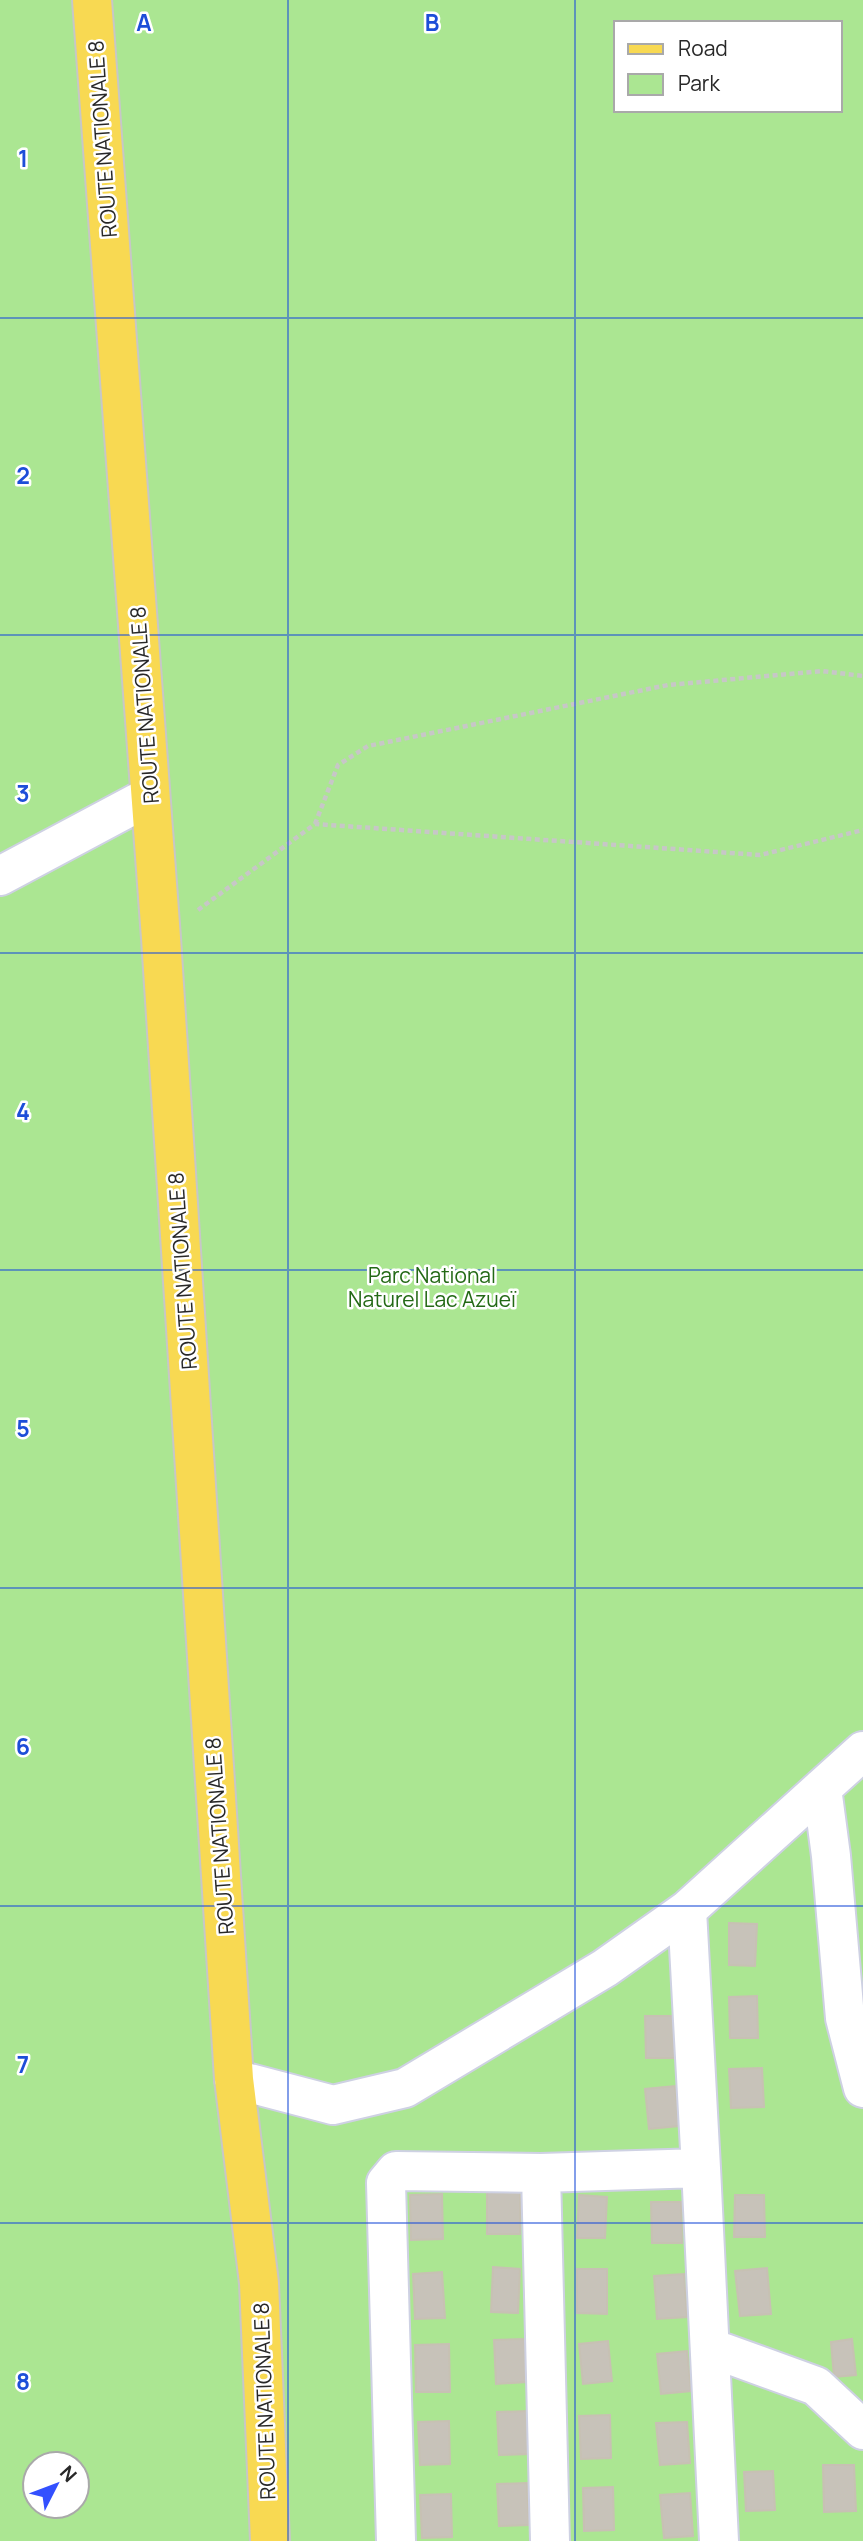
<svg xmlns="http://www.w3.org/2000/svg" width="863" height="2541" font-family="Manrope,sans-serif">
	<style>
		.green { fill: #abe692; fill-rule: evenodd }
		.building { fill: #c7c2b9; stroke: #c7c1b3; stroke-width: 2 }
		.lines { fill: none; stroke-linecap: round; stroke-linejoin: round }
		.minor-casing { stroke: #ced1e3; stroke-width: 42 }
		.major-casing { stroke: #c7c7c7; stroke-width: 42 }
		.path { stroke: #c7c7c7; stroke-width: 4.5; stroke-dasharray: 5 3.5; stroke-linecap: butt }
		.minor { stroke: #fff; stroke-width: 38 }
		.major { stroke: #f8d952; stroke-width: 38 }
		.grid { fill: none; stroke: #1d4ed8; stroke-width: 2; stroke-opacity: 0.55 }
		.labels { text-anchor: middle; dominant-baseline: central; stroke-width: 5; stroke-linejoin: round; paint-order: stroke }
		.street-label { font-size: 21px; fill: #282828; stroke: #fff }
		.park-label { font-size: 21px; fill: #236915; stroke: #fff }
		.grid-label { font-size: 23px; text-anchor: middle; font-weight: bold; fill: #1d4ed8; stroke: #fff; stroke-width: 5; stroke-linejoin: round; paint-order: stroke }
	</style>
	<rect width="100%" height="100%" fill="#ece5d9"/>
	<!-- green -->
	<path class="green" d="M0 0H863V2541H0ZM616 23H840V110H616ZM35 2464H77V2506H35Z"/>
	<!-- building -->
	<path class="building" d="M729 1923 757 1924 755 1966 729 1965Z
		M757 1996 758 2038H730L729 1997Z
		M645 2016H676V2058H646Z
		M762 2068 764 2107 731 2108 729 2069Z
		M675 2086 679 2126 649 2129 645 2089Z
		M487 2191 520 2192V2234H487Z
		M442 2194 443 2239 411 2240 410 2195Z
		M579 2195 607 2197 605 2238H577Z
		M735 2195H764L765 2237H734Z
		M651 2202H681L682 2243H652Z
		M493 2267 520 2269 518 2313 491 2312Z
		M767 2268 771 2314 740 2316 735 2271Z
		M577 2269H607V2314L577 2313Z
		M442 2272 445 2318 415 2319 413 2274Z
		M684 2274 687 2317 657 2319 654 2276Z
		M525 2339 527 2382 496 2384 494 2340Z
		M852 2339 856 2375 834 2377 831 2342Z
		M608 2341 612 2381 583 2384 579 2344Z
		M449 2344 450 2392H416L415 2345Z
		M687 2351 691 2391 661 2394 657 2354Z
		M528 2411 529 2454 499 2455 497 2412Z
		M610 2415 611 2458 581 2459 579 2416Z
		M449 2421 450 2464 420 2465 418 2422Z
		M687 2422 690 2463 660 2465 656 2423Z
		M823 2465H854L856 2511 824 2512Z
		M773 2471 775 2510 746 2511 744 2472Z
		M527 2483 529 2525 499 2526 497 2484Z
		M613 2487 614 2530 584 2531 583 2488Z
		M690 2493 693 2536 664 2538 660 2495Z
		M451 2494 452 2537 422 2538 420 2495Z"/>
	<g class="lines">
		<!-- minor casing -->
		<g class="minor-casing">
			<path id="minor" d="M0 876 150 796
				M822 1788 831 1856 845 2018 863 2088
				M687 1910 701 2168
				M234 2079 333 2105 405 2088 605 1968 687 1910 863 1751
				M541 2173 550 2541
				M711 2348 816 2386 863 2430
				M396 2541 386 2183 396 2171 541 2173 701 2168 719 2541"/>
		</g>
		<!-- major casing -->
		<g class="major-casing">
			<path id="major" d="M92 0 161 938 234 2079 259 2283 270 2541"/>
		</g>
		<!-- path -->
		<path class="path" d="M315 824 338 765 368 746 668 685 822 671 863 676
			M198 910 315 824 760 855 863 830"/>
		<!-- minor -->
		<use href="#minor" class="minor"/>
		<!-- major -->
		<use href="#major" class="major"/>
	</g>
	<!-- grid -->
	<path class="grid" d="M288 0V2541M575 0V2541M0 318H863M0 635H863M0 953H863M0 1270H863M0 1588H863M0 1906H863M0 2223H863"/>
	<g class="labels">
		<!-- street labels -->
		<g class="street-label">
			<text transform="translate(102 139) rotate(-94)">ROUTE NATIONALE 8</text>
			<text transform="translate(144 705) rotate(-94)">ROUTE NATIONALE 8</text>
			<text transform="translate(182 1271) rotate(-94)">ROUTE NATIONALE 8</text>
			<text transform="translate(219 1836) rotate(-94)">ROUTE NATIONALE 8</text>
			<text transform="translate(264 2401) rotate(-92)">ROUTE NATIONALE 8</text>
		</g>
		<!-- park labels -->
		<g class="park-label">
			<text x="432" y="1275">Parc National<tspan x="432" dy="24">Naturel Lac Azueï</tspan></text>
		</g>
	</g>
	<g class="grid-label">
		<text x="144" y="31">A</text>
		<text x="432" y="31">B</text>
		<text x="23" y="167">1</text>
		<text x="23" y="484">2</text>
		<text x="23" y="802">3</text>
		<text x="23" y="1120">4</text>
		<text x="23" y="1437">5</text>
		<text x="23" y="1755">6</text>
		<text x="23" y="2073">7</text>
		<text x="23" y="2390">8</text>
	</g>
	<!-- legend -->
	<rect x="614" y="21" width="228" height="91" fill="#ffffff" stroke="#a9a9a9" stroke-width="2"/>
	<rect x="628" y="44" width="35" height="10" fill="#f8d952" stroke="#a9a9a9" stroke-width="2"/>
	<text x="678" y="56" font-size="21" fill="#282828">Road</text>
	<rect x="628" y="74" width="35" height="21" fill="#abe692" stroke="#a9a9a9" stroke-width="2"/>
	<text x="678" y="91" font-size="21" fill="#282828">Park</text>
	<!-- north arrow -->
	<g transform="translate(56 2485) rotate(48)"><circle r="33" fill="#ffffff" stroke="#a9a9a9" stroke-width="2"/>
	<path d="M0-5L12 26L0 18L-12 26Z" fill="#3350ff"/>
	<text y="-10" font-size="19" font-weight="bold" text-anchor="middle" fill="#282828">N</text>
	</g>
</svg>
